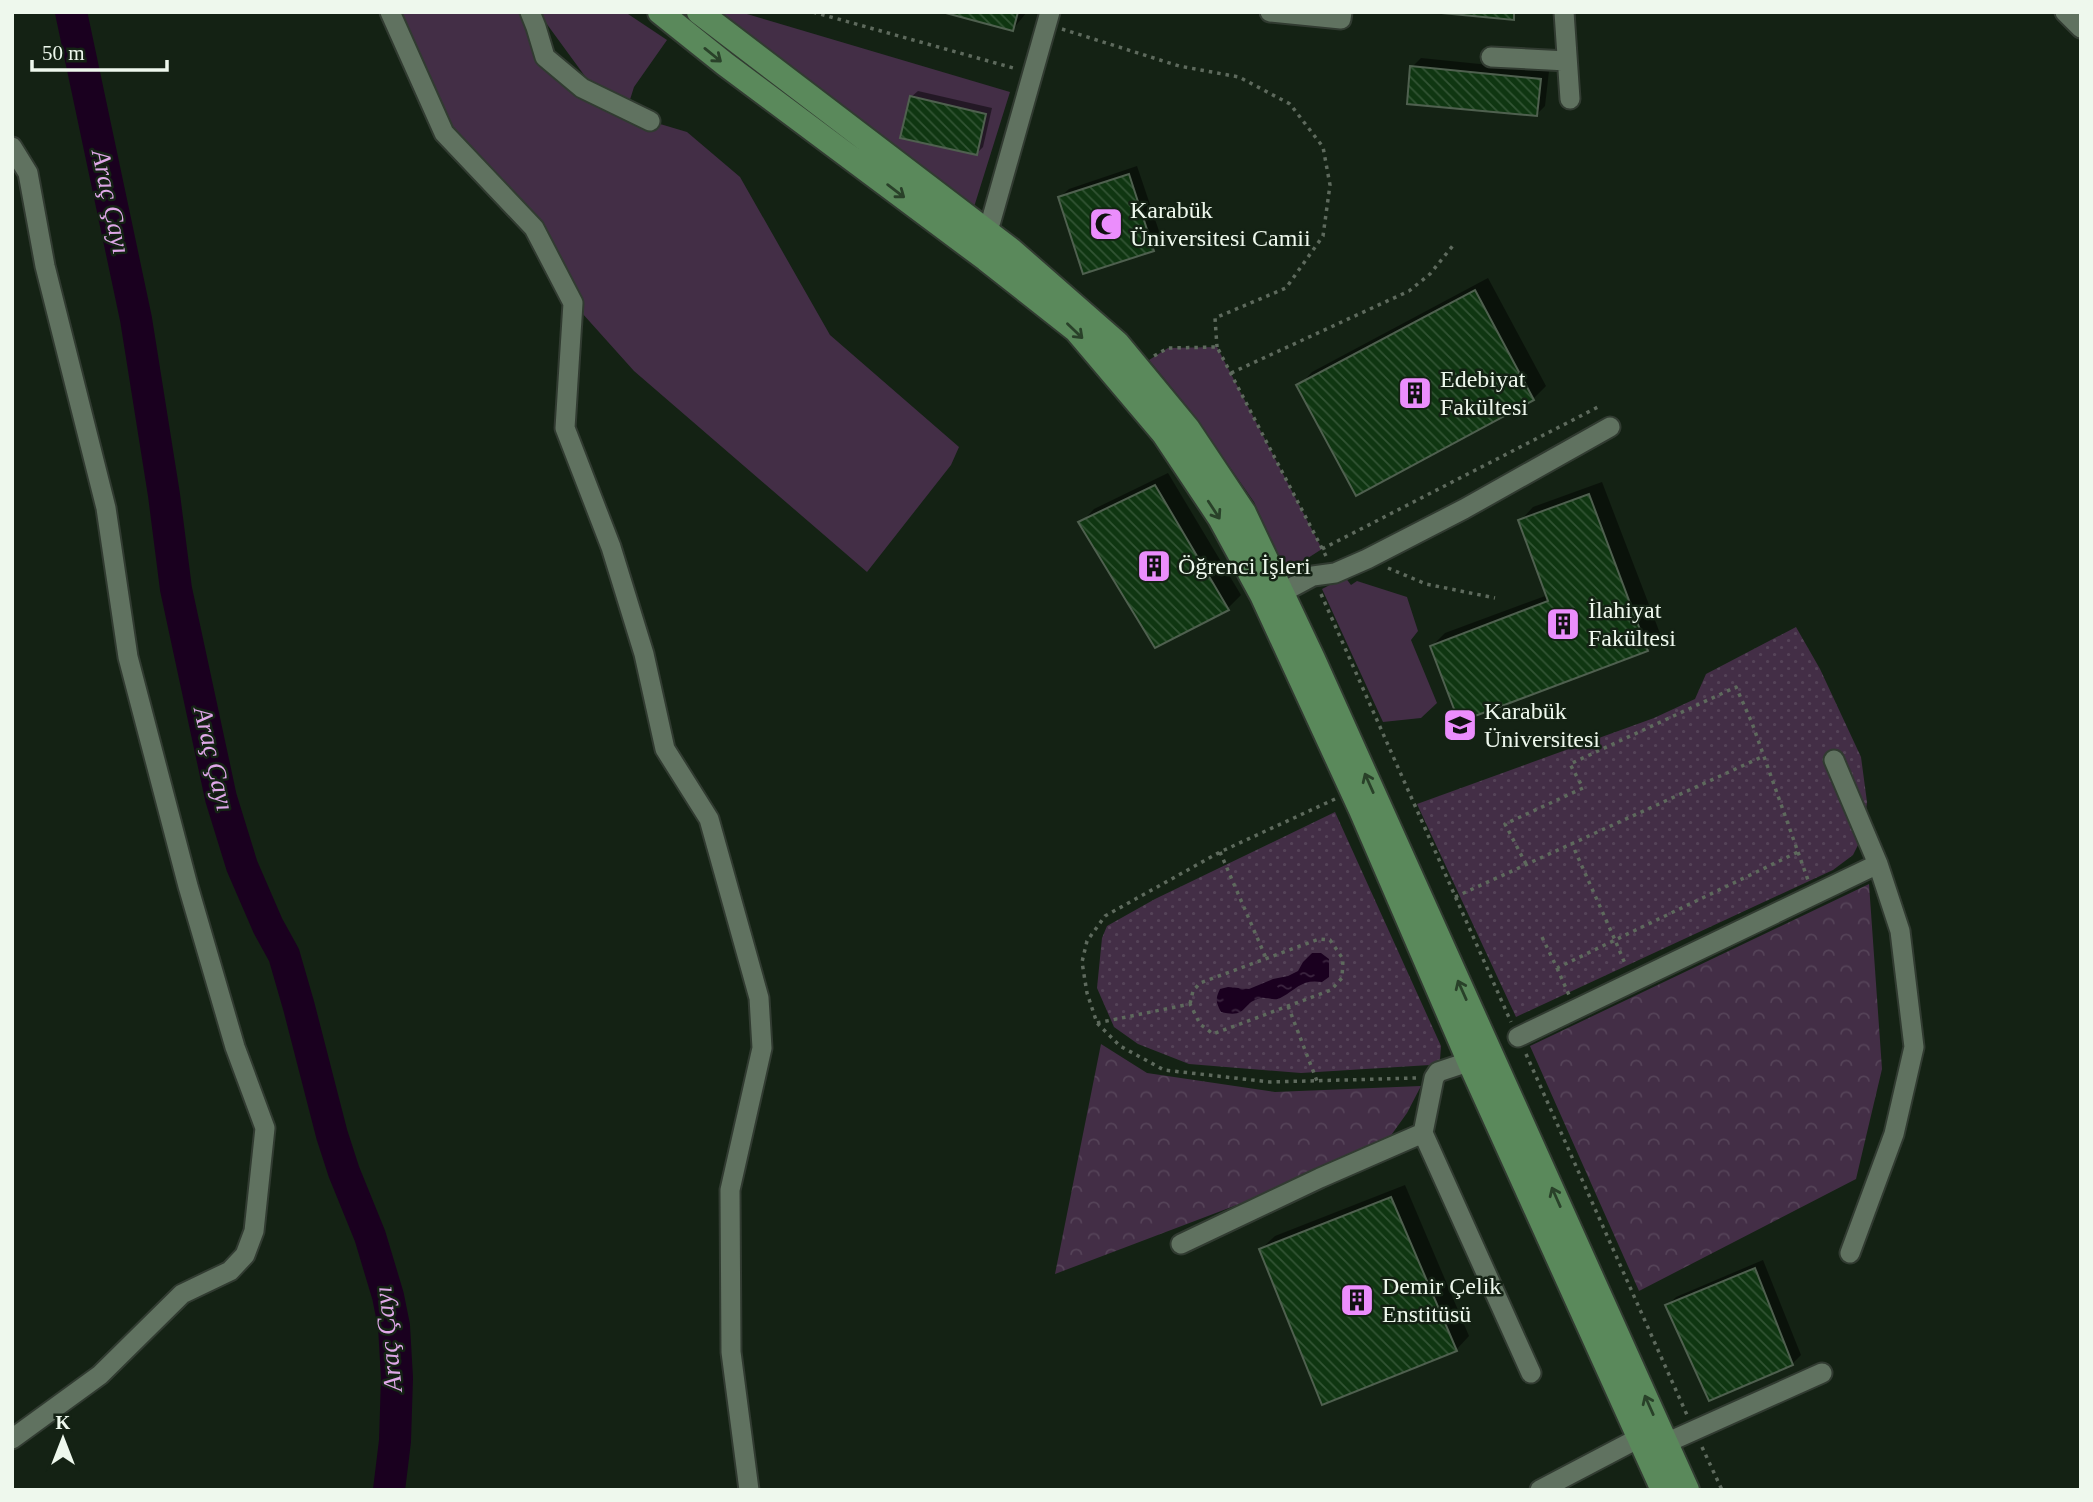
<svg xmlns="http://www.w3.org/2000/svg" width="2093" height="1502" font-family="'Times New Roman',serif">
	<style>
		.grass { fill: #432e46 }
		.forest { fill: url(#forest-crowns) }
		.park { fill: url(#park-dots) }
		.water { fill: url(#water-ripples) }
		.shadow { fill: #0007 }
		.lines { fill: none; stroke-linecap: round; stroke-linejoin: round }
		.river { stroke: #1a001f; stroke-width: 32 }
		.building { fill: url(#building-back-hatch); stroke: #4f604f; stroke-width: 2 }
		.minor-casing { stroke: #313b31; stroke-width: 23 }
		.major-casing { stroke: #313b31; stroke-width: 28 }
		.path { stroke: #5e6a5d; stroke-width: 3.5; stroke-dasharray: 3.5 5; stroke-linecap: butt }
		.minor { stroke: #607260; stroke-width: 19 }
		.major { stroke: #5a895b; stroke-width: 24 }
		.oneway { stroke: #294129 }
		.labels { text-anchor: middle; dominant-baseline: central; stroke-width: 5; stroke-linejoin: round; paint-order: stroke }
		.poi-label { font-size: 24px; fill: #eef8ed; stroke: #142214; text-anchor: start }
		.water-label { font-size: 26px; font-style: italic; fill: #dfa8e8; stroke: #142214 }
	</style>
	<defs>
		<pattern id="forest-crowns" width="20" height="18" patternUnits="userSpaceOnUse" patternTransform="scale(1.75)"><rect width="20" height="18" fill="#432e46"/><path d="M2 6a3 3 0 1 1 6 0M12 15a3 3 0 1 1 6 0" fill="none" stroke="#554358"/></pattern>
		<pattern id="park-dots" width="8" height="8" patternUnits="userSpaceOnUse" patternTransform="scale(1.75)"><rect width="8" height="8" fill="#432e46"/><path d="M2 2h.1M6 6h.1" fill="none" stroke="#554358" stroke-width="1.8" stroke-linecap="round"/></pattern>
		<pattern id="water-ripples" width="26" height="14" patternUnits="userSpaceOnUse" patternTransform="scale(1.75)"><rect width="26" height="14" fill="#1a001f"/><path d="M2 4q2-2 4 0t4 0M15 11q2-2 4 0t4 0" fill="none" stroke="#3c2640"/></pattern>
		<pattern id="building-back-hatch" width="6" height="6" patternUnits="userSpaceOnUse" patternTransform="scale(1.75)"><rect width="6" height="6" fill="#0f3611"/><path d="M-1 5l2 2M0 0l6 6M5-1l2 2" fill="none" stroke="#325434"/></pattern>
	</defs>
	<rect width="100%" height="100%" fill="#142214"/>
	<!-- grass -->
	<path class="grass" d="M390 12H530L545 57 650 121 687 132 740 177 830 335 959 447 951 465 867 572 634 371 573 303 534 228 444 133Z
		M538 12H625L667 40 634 87 628 106 587 79Z
		M713 12H740L1010 92 974 207Z
		M1217 347 1322 549 1286 572 1254 502 1190 410 1149 360 1168 348Z
		M1345 577 1351 585 1357 581 1407 597 1418 631 1411 640 1437 703 1421 718 1383 722 1322 589Z"/>
	<!-- forest -->
	<path class="forest" d="M1869 884 1882 1069 1856 1179 1639 1291 1530 1046Z
		M1101 1044 1147 1073 1275 1092 1421 1086 1407 1113 1387 1141 1258 1197 1055 1274Z"/>
	<!-- park -->
	<path class="park" d="M1796 627 1820 669 1861 757 1867 802 1863 835 1853 855 1833 870 1516 1017 1417 804 1654 718 1695 699 1706 674Z
		M1335 812 1441 1046 1440 1060 1430 1065 1301 1073 1189 1064 1138 1044 1114 1027 1097 988 1102 938 1107 926 1155 899Z"/>
	<!-- water -->
	<path class="water" d="M1312 953H1321L1329 959V977L1322 982C1302 979 1298 988 1282 997 1275 1002 1268 997 1261 998 1241 1002 1249 1019 1221 1012 1216 1003 1215 999 1220 989L1228 987 1249 989 1273 979 1288 976 1298 971 1303 962Z"/>
	<!-- shadow -->
	<path class="shadow" d="M949 12H1027L1013 29Z
		M1421 58 1549 71 1545 106 1536 115 1412 67Z
		M918 91 992 108 983 147 976 154 911 97Z
		M1137 166 1162 240 1153 249 1060 197 1069 189Z
		M1488 278 1546 386 1533 399 1299 386 1312 372Z
		M1168 473 1241 595 1228 608 1081 523 1094 509Z
		M1602 482 1661 636 1647 650 1432 646 1445 633 1548 595 1520 521 1533 507Z
		M1405 1185 1469 1336 1456 1350 1261 1249 1275 1236Z
		M1763 1260 1801 1355 1792 1364 1667 1306 1676 1297Z"/>
	<g class="lines">
		<!-- river -->
		<path class="river" d="M71 12 136 319 164 495 176 589 221 798 242 866 268 926 284 955 299 1007 332 1135 344 1172 370 1236 388 1296 394 1326 397 1378 395 1441 389 1490"/>
	</g>
	<!-- building -->
	<path class="building" d="M942 12H1018L1013 31Z
		M1431 12H1514V20Z
		M1410 66 1541 79 1537 116 1407 104Z
		M910 96 986 114 977 155 900 138Z
		M1129 174 1154 251 1083 274 1058 197Z
		M1475 290 1534 400 1356 496 1296 385Z
		M1155 485 1229 610 1155 648 1078 522Z
		M1589 494 1648 651 1459 722 1430 646 1548 601 1518 520Z
		M1391 1197 1457 1351 1322 1405 1259 1249Z
		M1755 1268 1793 1365 1709 1401 1665 1305Z"/>
	<g class="lines">
		<!-- minor casing -->
		<g class="minor-casing">
			<path id="minor" d="M390 12 444 133 534 228 573 303 565 428 611 547 644 654 665 749 709 819 759 998 762 1048 730 1190 731 1352 749 1490
				M530 12 536 27 545 57 582 88 650 121
				M1270 12 1341 19 1342 12
				M1564 12 1570 99
				M2065 12 2081 28
				M1491 57 1567 61
				M12 147 28 173 45 266 106 508 128 657 188 886 235 1047 265 1128 254 1231 245 1255 230 1271 182 1294 100 1375 12 1439
				M987 231 991 221 1050 12
				M1272 598 1313 576 1335 573 1367 559 1464 509 1610 427
				M1834 760 1878 864 1900 931 1914 1047 1894 1134 1850 1253
				M1518 1037 1878 864
				M1480 1058 1438 1072 1434 1078 1423 1133 1531 1373
				M1181 1244 1320 1178 1423 1133
				M1666 1443 1822 1373
				M1540 1490 1639 1438"/>
		</g>
		<!-- major casing -->
		<g class="major-casing">
			<path id="major" d="M660 12 725 64 986 259 1076 330 1164 434 1220 518 1262 595 1361 810 1470 1063 1663 1490
				M699 12 1011 250 1117 343 1188 429 1244 513 1313 659 1687 1490"/>
		</g>
		<!-- path -->
		<path class="path" d="M813 12 1017 69
			M1062 29 1179 66 1239 77 1290 104 1323 147 1330 185 1323 236 1286 288 1215 318 1217 347
			M1154 356 1168 348 1217 347 1326 556
			M1231 373 1409 291 1430 274 1455 243
			M1322 549 1600 406
			M1388 568 1426 584 1495 598
			M1321 594 1511 1022
			M1335 799 1220 852 1105 916 1087 941 1082 962 1087 993 1097 1023 1120 1046 1164 1070 1270 1082 1417 1078
			M1220 852 1266 958
			M1798 852 1808 880
			M1526 864 1505 824 1583 788 1570 764 1736 687 1752 723 1798 852 1615 940 1572 844
			M1455 897 1764 756
			M1542 937 1557 968 1615 940 1626 966
			M1557 968 1569 995
			M1288 1006 1317 1081
			M1097 1023 1190 1004 1200 1024 1213 1034 1331 990 1342 978 1343 959 1330 940 1319 939 1200 983 1193 991 1190 1004
			M1526 1054 1687 1415
			M1702 1447 1722 1490"/>
		<!-- minor -->
		<use href="#minor" class="minor"/>
		<!-- major -->
		<use href="#major" class="major"/>
	</g>
	<!-- one-way arrows -->
	<defs><path id="oneway-shaft" d="M-6 0H5M1.5-3L5.5 0L1.5 3" fill="none" stroke-width="1.6" stroke-linecap="round" stroke-linejoin="round" transform="scale(1.75)"/></defs>
	<g class="oneway">
		<use href="#oneway-shaft" transform="translate(713 55) rotate(39)"/>
		<use href="#oneway-shaft" transform="translate(896 191) rotate(37)"/>
		<use href="#oneway-shaft" transform="translate(1075 331) rotate(44)"/>
		<use href="#oneway-shaft" transform="translate(1214 510) rotate(57)"/>
		<use href="#oneway-shaft" transform="translate(1369 783) rotate(-114)"/>
		<use href="#oneway-shaft" transform="translate(1462 990) rotate(-114)"/>
		<use href="#oneway-shaft" transform="translate(1556 1197) rotate(-114)"/>
		<use href="#oneway-shaft" transform="translate(1649 1405) rotate(-114)"/>
	</g>
	<!-- icons -->
	<defs>
		<g id="mosque-square" transform="scale(1.75)"><rect x="-9" y="-9" width="18" height="18" rx="4" fill="#eb8dfc" stroke="#142214"/><path d="M3.5-4.9A6 6 0 1 0 3.5 4.9A5 5 0 1 1 3.5-4.9Z" fill="#111"/></g>
		<g id="building-square" transform="scale(1.75)"><rect x="-9" y="-9" width="18" height="18" rx="4" fill="#eb8dfc" stroke="#142214"/><path d="M-4-6H4V6H1V3H-1V6H-4ZM-2.5-4.3h1.7v1.8h-1.7ZM.8-4.3h1.7v1.8H.8ZM-2.5-1h1.7V.8h-1.7ZM.8-1h1.7V.8H.8Z" fill="#111"/></g>
		<g id="university-square" transform="scale(1.75)"><rect x="-9" y="-9" width="18" height="18" rx="4" fill="#eb8dfc" stroke="#142214"/><path d="M0-5L7-2L0 1L-7-2ZM-4 1L0 2.5L4 1V4Q0 6-4 4Z" fill="#111"/></g>
	</defs>
	<g fill-rule="evenodd">
		<use href="#mosque-square" x="1106" y="224"/>
		<use href="#building-square" x="1415" y="393"/>
		<use href="#building-square" x="1154" y="566"/>
		<use href="#building-square" x="1563" y="624"/>
		<use href="#university-square" x="1460" y="725"/>
		<use href="#building-square" x="1357" y="1300"/>
	</g>
	<g class="labels">
		<!-- poi labels -->
		<g class="poi-label">
			<text x="1130" y="210">Karabük<tspan x="1130" dy="28">Üniversitesi Camii</tspan></text>
			<text x="1440" y="379">Edebiyat<tspan x="1440" dy="28">Fakültesi</tspan></text>
			<text x="1178" y="566">Öğrenci İşleri</text>
			<text x="1588" y="610">İlahiyat<tspan x="1588" dy="28">Fakültesi</tspan></text>
			<text x="1484" y="711">Karabük<tspan x="1484" dy="28">Üniversitesi</tspan></text>
			<text x="1382" y="1286">Demir Çelik<tspan x="1382" dy="28">Enstitüsü</tspan></text>
		</g>
		<!-- water labels -->
		<g class="water-label">
			<text transform="translate(111 202) rotate(78)">Araç Çayı</text>
			<text transform="translate(214 759) rotate(77)">Araç Çayı</text>
			<text transform="translate(388 1339) rotate(-96)">Araç Çayı</text>
		</g>
	</g>
	<!-- border -->
	<rect width="2093" height="1502" fill="none" stroke="#eef8ed" stroke-width="28"/>
	<!-- north arrow -->
	<g transform="translate(63 1439)" stroke="#142214" stroke-width="5" paint-order="stroke">
	<path d="M0-5L12 26L0 18L-12 26Z" fill="#eef8ed"/>
	<text y="-10" font-size="19" font-weight="bold" text-anchor="middle" fill="#eef8ed">K</text>
	</g>
	<!-- scale -->
	<path d="M32 60v10h135v-10" fill="none" stroke="#eef8ed" stroke-width="3.5"/>
	<text x="42" y="60" font-size="21" fill="#eef8ed" stroke="#142214" stroke-width="5" paint-order="stroke">50 m</text>
</svg>
